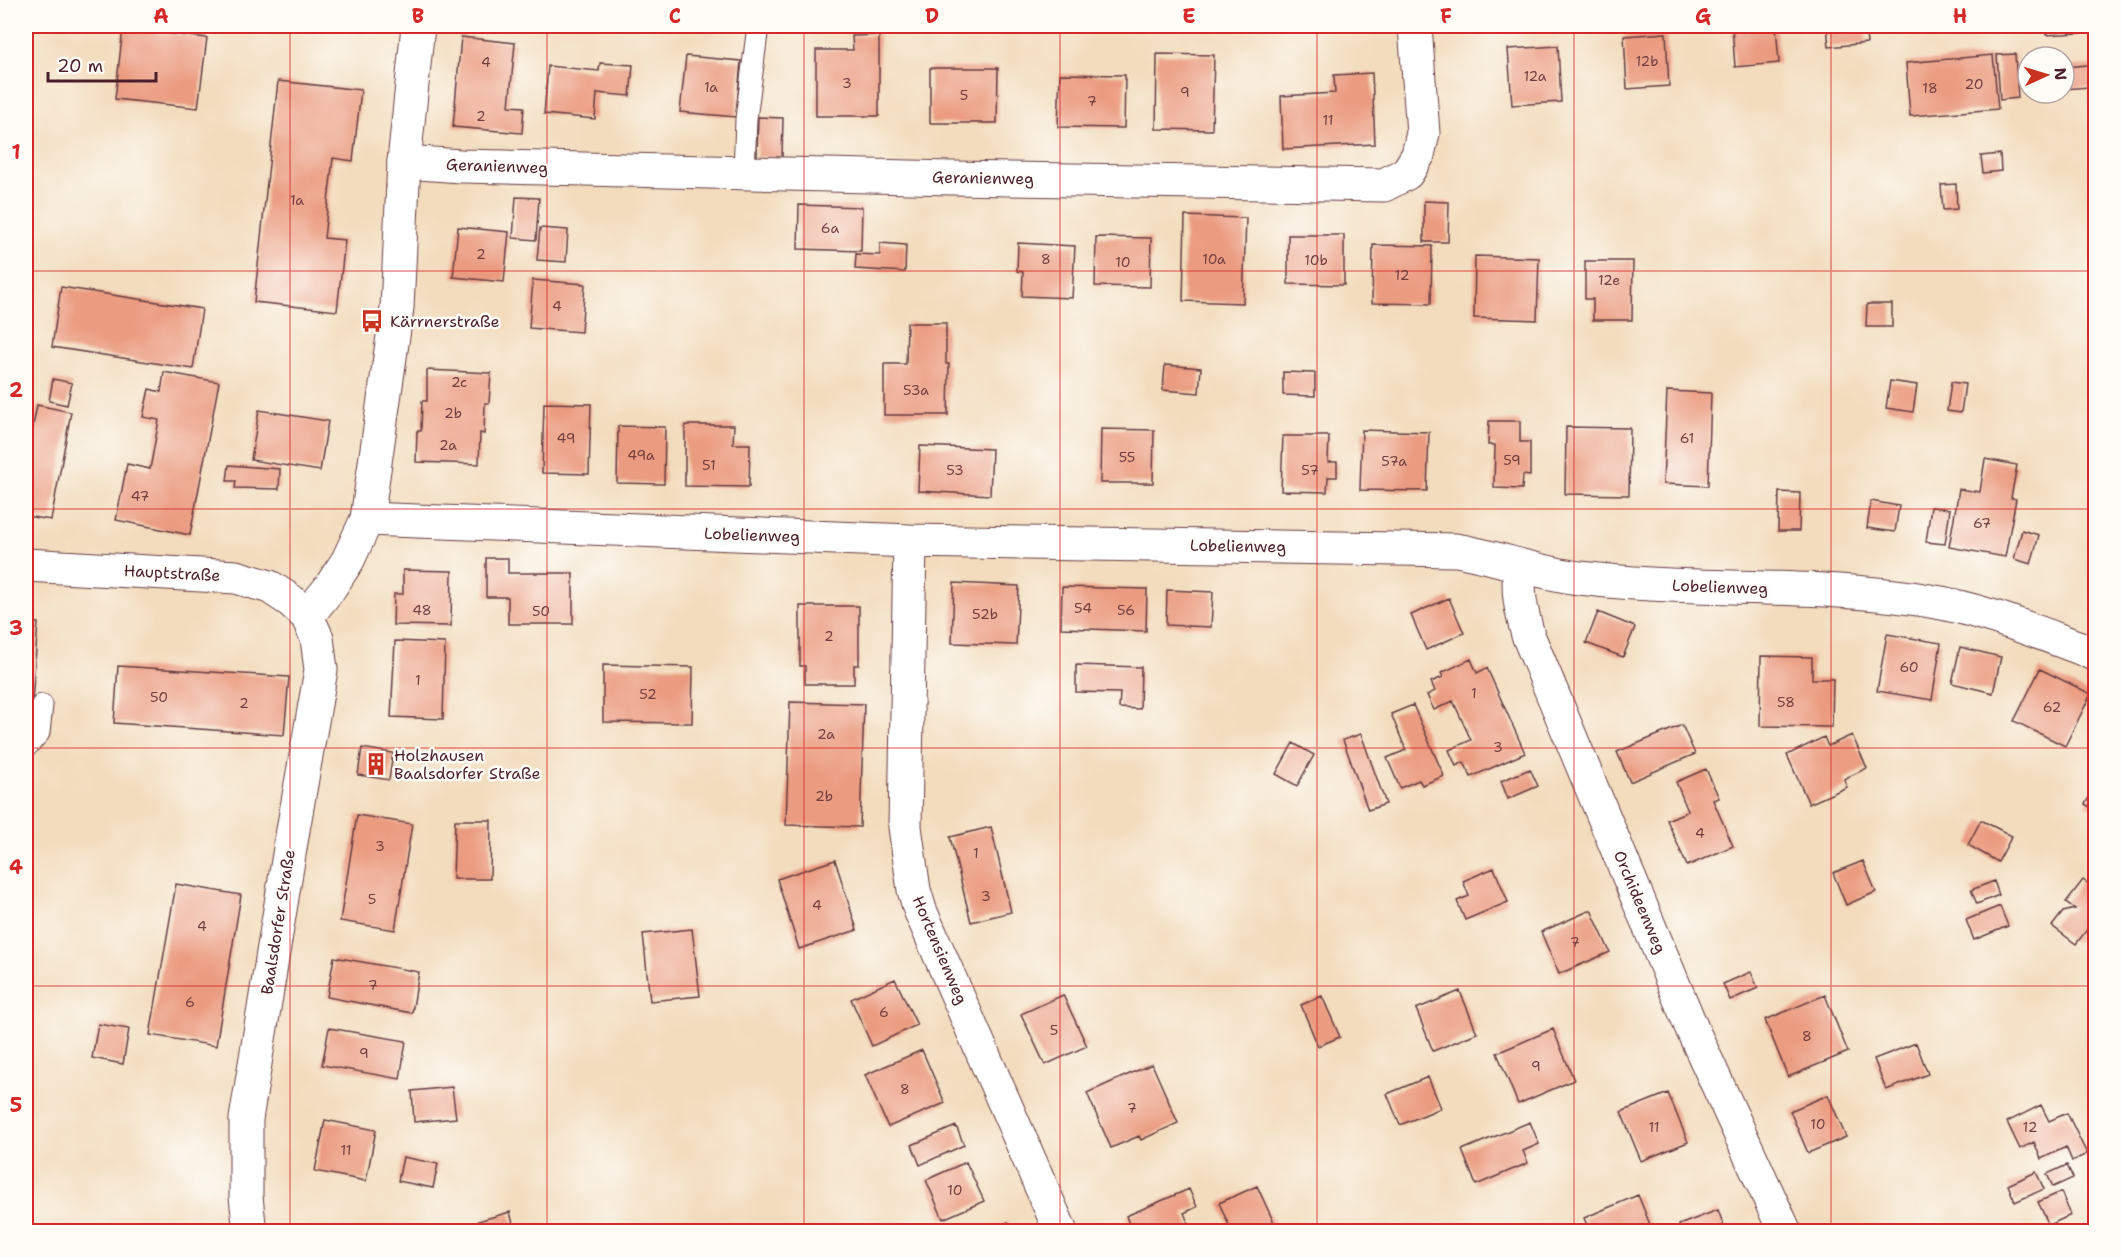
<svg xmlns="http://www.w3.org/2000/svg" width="2121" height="1257" font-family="'Shantell Sans',sans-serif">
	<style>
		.building { fill: #eb9b80 }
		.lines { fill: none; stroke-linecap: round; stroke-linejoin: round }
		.lane-casing { stroke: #633b41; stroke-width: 23 }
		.street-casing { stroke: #633b41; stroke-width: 35 }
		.secondary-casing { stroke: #633b41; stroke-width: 35 }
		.lane { stroke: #fff; stroke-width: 21 }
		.street { stroke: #fff; stroke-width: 33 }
		.secondary { stroke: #fff; stroke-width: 33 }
		.grid { fill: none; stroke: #d62828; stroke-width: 1.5; stroke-opacity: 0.55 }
		.labels { text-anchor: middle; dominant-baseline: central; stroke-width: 5; stroke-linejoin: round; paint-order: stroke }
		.number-label { font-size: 14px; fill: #723e40 }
		.street-label { font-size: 16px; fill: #4a1f2b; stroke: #fdfcf7 }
		.poi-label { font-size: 16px; fill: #4a1f2b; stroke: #fdfcf7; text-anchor: start }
		.neatline { fill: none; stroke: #d62828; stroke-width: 2 }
		.grid-label { font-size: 20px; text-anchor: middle; font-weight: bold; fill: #d62828 }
	</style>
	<rect width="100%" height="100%" fill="#fdfcf7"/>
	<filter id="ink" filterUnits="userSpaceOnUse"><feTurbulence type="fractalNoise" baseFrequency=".0167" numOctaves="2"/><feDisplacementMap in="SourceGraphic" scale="12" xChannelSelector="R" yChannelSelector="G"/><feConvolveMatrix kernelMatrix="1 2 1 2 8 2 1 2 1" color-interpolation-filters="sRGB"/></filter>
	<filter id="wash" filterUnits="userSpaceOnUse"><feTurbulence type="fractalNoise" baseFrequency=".008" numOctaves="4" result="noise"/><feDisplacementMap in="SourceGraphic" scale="24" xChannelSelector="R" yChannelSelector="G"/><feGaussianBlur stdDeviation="1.35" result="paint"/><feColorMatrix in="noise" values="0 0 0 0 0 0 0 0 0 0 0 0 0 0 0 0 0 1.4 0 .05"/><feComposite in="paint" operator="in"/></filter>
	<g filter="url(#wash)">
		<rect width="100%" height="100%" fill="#f3dcbd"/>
		<g id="blocks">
			<!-- building -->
			<path class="building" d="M1732 26H1776L1779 63 1735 67Z
				M1827 26H1865L1867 43 1829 47Z
				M1880 26H1899V32L1881 34Z
				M2045 26H2096V32L2046 35Z
				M123 28 207 38 198 108 115 99Z
				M1666 33 1669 86 1627 89 1624 36Z
				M879 35V116H816V50H853L852 36Z
				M461 37 515 43 509 106 524 107 522 133 453 127Z
				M1558 46 1561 102 1512 105 1508 49Z
				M1157 54 1214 55 1212 130 1156 129Z
				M2015 54 2018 98 2000 100 1997 55Z
				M1993 55 1998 109 1910 116 1906 63Z
				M686 56 741 61 736 117 680 112Z
				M600 63 633 65 630 96 597 93 595 119 544 114 548 66 599 71Z
				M2087 65H2096V106L2090 107 2089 87 2064 89V67Z
				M930 68H998L997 123H930Z
				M1372 73 1375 144 1283 149 1281 96 1335 93 1334 75Z
				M1060 74 1125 75 1124 128 1058 127Z
				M278 81 361 90 353 161 333 158 324 238 345 240 337 311 254 302Z
				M758 117 783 118 782 158 757 157Z
				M2000 154 2001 171 1983 173 1981 156Z
				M1956 184 1957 209 1943 210 1941 185Z
				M516 197 539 198 536 240 513 238Z
				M1424 201 1449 202 1448 242H1424Z
				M799 205 862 207 861 251 798 249Z
				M1185 216 1246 218 1243 303 1183 301Z
				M458 227 509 232 504 282 453 277Z
				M540 228 568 230 566 262 537 260Z
				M1288 235H1344V285L1288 284Z
				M1096 237 1151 238 1150 287 1095 286Z
				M880 243 906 245 905 272 855 269 856 254 880 255Z
				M1018 243 1075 246 1072 298 1022 296 1023 272 1017 271Z
				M1373 245 1432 246 1431 304 1372 303Z
				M1475 256 1539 258 1537 320 1474 318Z
				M1585 261H1633L1632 320H1593V299H1585Z
				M533 280 585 284 581 332 529 328Z
				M61 287 202 309 193 369 52 347Z
				M1867 304H1892V327H1866Z
				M907 323H946V364H949L948 415H884V364H906Z
				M1165 365 1201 368 1199 393 1163 390Z
				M427 370 491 373 489 403H485L484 434 480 433 479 464 416 462 417 431H421L422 401H427Z
				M164 372 219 382 190 535 116 520 127 464 150 469 159 420 143 417 149 389 161 392Z
				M1283 372 1315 373V396L1283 395Z
				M53 379 72 383 67 405 49 401Z
				M1890 381 1917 385 1913 412 1886 408Z
				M1951 382 1965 384 1961 413 1947 411Z
				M1667 391 1711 393 1708 486 1663 484Z
				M544 403 591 404 589 474 542 473Z
				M37 405 71 412 51 520 26 516V464Z
				M259 410 328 421 320 471 251 460Z
				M1489 421H1520V442H1530V476L1523 475 1522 489 1494 488 1495 445H1488Z
				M685 425H734L733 444H750L749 487 685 486Z
				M618 426 665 427 664 484 617 483Z
				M1566 427 1630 428 1629 495 1565 494Z
				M1101 429 1154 430 1153 483H1100Z
				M1362 430 1429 432 1427 491 1360 490Z
				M1283 436H1329L1328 462H1337V477H1328L1327 492 1281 491Z
				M920 446 992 449 990 495 918 491Z
				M1985 459 2017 465 2011 498 2016 499 2005 557 1949 547 1959 489 1980 492Z
				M229 465 280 469 279 489 235 488 236 481H227Z
				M1779 492 1800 493 1799 531H1778Z
				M1871 501 1899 506 1895 532 1867 528Z
				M1931 507 1950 509 1945 544 1926 542Z
				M2022 530 2039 535 2031 564 2014 559Z
				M486 558H508V573H573V624H508V597H486Z
				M403 570 452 571 451 626 393 625 394 594H403Z
				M954 583 1019 586 1016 645 952 643Z
				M1062 587 1147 589 1146 631 1061 628Z
				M1167 590 1213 592 1211 627 1166 625Z
				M1449 598 1464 633 1426 650 1411 615Z
				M800 606H859V665H854V684H805V666H800Z
				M1598 612 1635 627 1623 657 1586 643Z
				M26 622 38 623 31 715H26Z
				M1887 634 1941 643 1932 700 1877 691Z
				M395 641 445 643 443 719 391 717Z
				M1960 647 2001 657 1993 693 1952 683Z
				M1761 656 1812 657V679H1833L1832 727 1760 726Z
				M1471 659 1477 673 1487 668 1525 753 1471 777 1464 762 1456 766 1449 750 1471 740 1453 701 1434 710 1427 695 1435 691 1431 682 1443 677 1441 673Z
				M603 665 693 667 692 723 603 722Z
				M1076 665 1141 667 1140 709 1119 708 1120 693 1076 692Z
				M118 666 289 677 284 735 114 723Z
				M2040 669 2091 694 2065 746 2014 721Z
				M790 702 864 704 860 827 786 825Z
				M1413 705 1444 776 1422 785 1419 780 1400 788 1387 758 1406 750 1391 714Z
				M1682 725 1695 754 1630 782 1617 752Z
				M1361 734 1386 804 1368 810 1343 740Z
				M1852 735 1867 768 1844 779 1847 787 1809 804 1787 755 1824 737 1828 746Z
				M1293 743 1314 755 1297 786 1276 774Z
				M362 748 393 753 389 780 358 775Z
				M1530 769 1538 786 1508 799 1501 781Z
				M1706 769 1719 798 1713 800 1733 846 1687 866 1667 820 1688 811 1676 782Z
				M2096 786V811L2085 804Z
				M357 815 412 824 395 930 340 921Z
				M455 820H491L490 879H453Z
				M1981 820 2012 836 1998 862 1968 845Z
				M991 827 1011 912 971 922 950 837Z
				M835 860 857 930 799 949 777 879Z
				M1863 861 1876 892 1846 905 1833 873Z
				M1494 868 1508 902 1465 920 1457 901 1469 896 1463 881Z
				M2083 880 2096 889V918L2076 944 2052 926 2063 912 2075 909 2066 902Z
				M1994 881 1999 895 1977 904 1971 890Z
				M176 884 241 895 216 1046 150 1035Z
				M2000 906 2008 926 1974 940 1966 920Z
				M1591 910 1610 952 1559 974 1541 932Z
				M692 929 700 996 650 1001 643 934Z
				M334 957 419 972 412 1013 327 997Z
				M1751 972 1758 988 1730 1000 1723 984Z
				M895 979 917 1025 872 1046 851 999Z
				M1460 991 1477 1033 1433 1051 1416 1009Z
				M1063 995 1087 1046 1045 1065 1021 1014Z
				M1825 995 1848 1052 1788 1077 1765 1020Z
				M1322 996 1340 1037 1318 1046 1301 1005Z
				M98 1024 129 1029 123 1064 92 1058Z
				M329 1028 406 1041 400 1079 322 1065Z
				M1553 1029 1574 1080 1518 1104 1497 1053Z
				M1916 1043 1928 1074 1886 1090 1874 1059Z
				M922 1050 945 1103 888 1127 865 1075Z
				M1152 1064 1178 1123 1141 1140 1139 1136 1111 1148 1087 1093Z
				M1428 1077 1441 1108 1400 1125 1387 1094Z
				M452 1087 456 1118 414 1122 412 1091Z
				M1668 1093 1688 1142 1641 1161 1621 1112Z
				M1828 1095 1846 1137 1808 1153 1790 1111Z
				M2041 1105 2049 1121 2067 1113 2087 1154 2072 1161 2066 1147 2041 1159 2034 1142 2020 1149 2007 1122Z
				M325 1120 376 1130 366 1181 315 1171Z
				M1530 1122 1539 1144 1523 1151 1528 1163 1476 1185 1462 1150Z
				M956 1126 964 1145 920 1165 912 1145Z
				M403 1157 438 1164 433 1188 398 1181Z
				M966 1162 984 1201 943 1219 926 1180Z
				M2067 1165 2073 1178 2053 1187 2047 1174Z
				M2036 1172 2044 1189 2015 1202 2008 1185Z
				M1257 1186 1276 1227 1267 1232H1232L1219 1203Z
				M1189 1189 1197 1207 1184 1213 1192 1232H1132L1126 1216Z
				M2061 1192 2071 1215 2049 1225 2038 1202Z
				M1638 1195 1653 1232H1590L1584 1218Z
				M1718 1210 1726 1232H1681L1679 1225Z
				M510 1212 515 1232H481L478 1221Z
				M1008 1222 1012 1232H988Z"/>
		</g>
	</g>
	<g filter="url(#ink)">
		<use href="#blocks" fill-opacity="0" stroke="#633b41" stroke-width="1.5"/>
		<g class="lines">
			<!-- lane casing -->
			<g class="lane-casing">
				<path id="lane" d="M744 173 746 119 758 26
					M26 747 39 733 42 705"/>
			</g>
			<!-- street casing -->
			<g class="street-casing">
				<path id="street" d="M404 162 461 166 952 178 1384 185 1407 173 1418 155 1423 133 1415 26
					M367 519 910 541 1456 550C1498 557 1537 573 1580 578 1694 592 1810 582 1924 600 1978 608 2029 629 2080 648L2096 655
					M910 541 905 827 914 890 920 910 1061 1232
					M1520 566C1517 593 1521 610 1528 635L1693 1031 1785 1232"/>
			</g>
			<!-- secondary casing -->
			<g class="secondary-casing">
				<path id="secondary" d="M26 565 236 577 270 587 291 601 307 616 317 638 321 670 293 830 246 1119V1197L250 1232
					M307 616 329 589 348 560 367 519 397 308 404 162 418 26"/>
			</g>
			<!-- lane -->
			<use href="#lane" class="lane"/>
			<!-- street -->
			<use href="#street" class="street"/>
			<!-- secondary -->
			<use href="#secondary" class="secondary"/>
		</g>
	</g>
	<!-- grid -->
	<path class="grid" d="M290 26V1232M547 26V1232M804 26V1232M1060 26V1232M1317 26V1232M1574 26V1232M1831 26V1232M26 271H2096M26 509H2096M26 748H2096M26 986H2096"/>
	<!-- icons -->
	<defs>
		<g id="bus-bare" transform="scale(1.8)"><path d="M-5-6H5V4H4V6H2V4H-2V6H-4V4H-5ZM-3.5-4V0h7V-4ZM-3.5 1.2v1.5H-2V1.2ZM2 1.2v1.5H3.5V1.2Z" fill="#c8321e" stroke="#fdfcf7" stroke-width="2.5" paint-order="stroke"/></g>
		<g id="building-bare" transform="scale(1.8)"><path d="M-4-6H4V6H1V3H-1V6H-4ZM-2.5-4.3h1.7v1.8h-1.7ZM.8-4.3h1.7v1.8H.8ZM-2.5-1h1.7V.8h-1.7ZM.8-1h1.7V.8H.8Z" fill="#c8321e" stroke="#fdfcf7" stroke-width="2.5" paint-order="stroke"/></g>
	</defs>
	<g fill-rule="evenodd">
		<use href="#bus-bare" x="372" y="321"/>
		<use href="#building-bare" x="376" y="764"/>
	</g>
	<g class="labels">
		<!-- number labels -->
		<g class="number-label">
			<text x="1647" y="61">12b</text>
			<text x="486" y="62">4</text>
			<text x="1535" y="76">12a</text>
			<text x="847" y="83">3</text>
			<text x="1974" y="84">20</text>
			<text x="711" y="87">1a</text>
			<text x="1930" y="88">18</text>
			<text x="1185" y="92">9</text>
			<text x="964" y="95">5</text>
			<text x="1092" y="101">7</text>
			<text x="481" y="116">2</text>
			<text x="1328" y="120">11</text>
			<text x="297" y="200">1a</text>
			<text x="830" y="228">6a</text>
			<text x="481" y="254">2</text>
			<text x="1046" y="259">8</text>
			<text x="1214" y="259">10a</text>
			<text x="1316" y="260">10b</text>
			<text x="1123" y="262">10</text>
			<text x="1402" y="275">12</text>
			<text x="1609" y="280">12e</text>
			<text x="557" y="306">4</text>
			<text x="459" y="382">2c</text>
			<text x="916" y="390">53a</text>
			<text x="453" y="413">2b</text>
			<text x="566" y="438">49</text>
			<text x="1687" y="438">61</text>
			<text x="448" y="445">2a</text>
			<text x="641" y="455">49a</text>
			<text x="1127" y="457">55</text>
			<text x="1512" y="460">59</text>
			<text x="1394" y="461">57a</text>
			<text x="709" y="465">51</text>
			<text x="955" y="470">53</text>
			<text x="1310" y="470">57</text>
			<text x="140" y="496">47</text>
			<text x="1982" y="523">67</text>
			<text x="1083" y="608">54</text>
			<text x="422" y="610">48</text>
			<text x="1126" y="610">56</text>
			<text x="541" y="611">50</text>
			<text x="985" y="614">52b</text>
			<text x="829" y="636">2</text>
			<text x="1909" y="667">60</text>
			<text x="418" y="680">1</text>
			<text x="1474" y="693">1</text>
			<text x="648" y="694">52</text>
			<text x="159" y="697">50</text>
			<text x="1786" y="702">58</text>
			<text x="244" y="703">2</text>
			<text x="2052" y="707">62</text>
			<text x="826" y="734">2a</text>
			<text x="1498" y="747">3</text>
			<text x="824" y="796">2b</text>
			<text x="1700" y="833">4</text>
			<text x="380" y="846">3</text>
			<text x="976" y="853">1</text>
			<text x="986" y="896">3</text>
			<text x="372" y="899">5</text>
			<text x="817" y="905">4</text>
			<text x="202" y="926">4</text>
			<text x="1575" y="942">7</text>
			<text x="373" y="985">7</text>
			<text x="190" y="1002">6</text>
			<text x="884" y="1012">6</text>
			<text x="1054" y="1030">5</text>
			<text x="1807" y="1036">8</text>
			<text x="364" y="1053">9</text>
			<text x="1536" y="1066">9</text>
			<text x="905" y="1089">8</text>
			<text x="1132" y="1108">7</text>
			<text x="1818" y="1124">10</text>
			<text x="1654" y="1127">11</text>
			<text x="2030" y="1127">12</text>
			<text x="346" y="1150">11</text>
			<text x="955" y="1190">10</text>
		</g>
		<!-- street labels -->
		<g class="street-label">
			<text transform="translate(497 166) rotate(2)">Geranienweg</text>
			<text transform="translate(983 178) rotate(1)">Geranienweg</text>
			<text transform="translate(752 535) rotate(2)">Lobelienweg</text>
			<text transform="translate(1238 546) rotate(1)">Lobelienweg</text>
			<text transform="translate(172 573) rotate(3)">Hauptstraße</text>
			<text transform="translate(1720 587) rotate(2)">Lobelienweg</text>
			<text transform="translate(1640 902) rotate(67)">Orchideenweg</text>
			<text transform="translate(278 922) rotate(-81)">Baalsdorfer Straße</text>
			<text transform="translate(940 950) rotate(67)">Hortensienweg</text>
		</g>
		<!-- poi labels -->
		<g class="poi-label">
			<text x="390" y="321">Kärrnerstraße</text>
			<text x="394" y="755">Holzhausen<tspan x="394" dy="18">Baalsdorfer Straße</tspan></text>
		</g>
	</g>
	<!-- margin -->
	<rect width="2121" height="1257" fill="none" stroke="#fdfcf7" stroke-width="66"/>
	<!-- north arrow -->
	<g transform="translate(2046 75) rotate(86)"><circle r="28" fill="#fdfcf7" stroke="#b5a4a5" stroke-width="1.5"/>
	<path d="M0-4.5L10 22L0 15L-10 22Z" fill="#c8321e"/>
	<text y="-9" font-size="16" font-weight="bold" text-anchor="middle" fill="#4a1f2b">N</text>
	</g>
	<!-- scale -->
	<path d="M48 72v9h108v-9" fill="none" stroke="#4a1f2b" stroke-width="3"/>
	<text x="57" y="72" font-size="18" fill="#4a1f2b" stroke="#fdfcf7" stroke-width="4.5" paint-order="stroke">20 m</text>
	<rect x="33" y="33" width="2055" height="1191" class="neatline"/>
	<g class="grid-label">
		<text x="161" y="23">A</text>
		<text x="418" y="23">B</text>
		<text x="675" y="23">C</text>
		<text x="932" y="23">D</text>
		<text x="1189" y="23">E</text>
		<text x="1446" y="23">F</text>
		<text x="1703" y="23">G</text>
		<text x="1960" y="23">H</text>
		<text x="16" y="159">1</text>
		<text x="16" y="397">2</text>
		<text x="16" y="635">3</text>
		<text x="16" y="874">4</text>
		<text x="16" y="1112">5</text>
	</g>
</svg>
